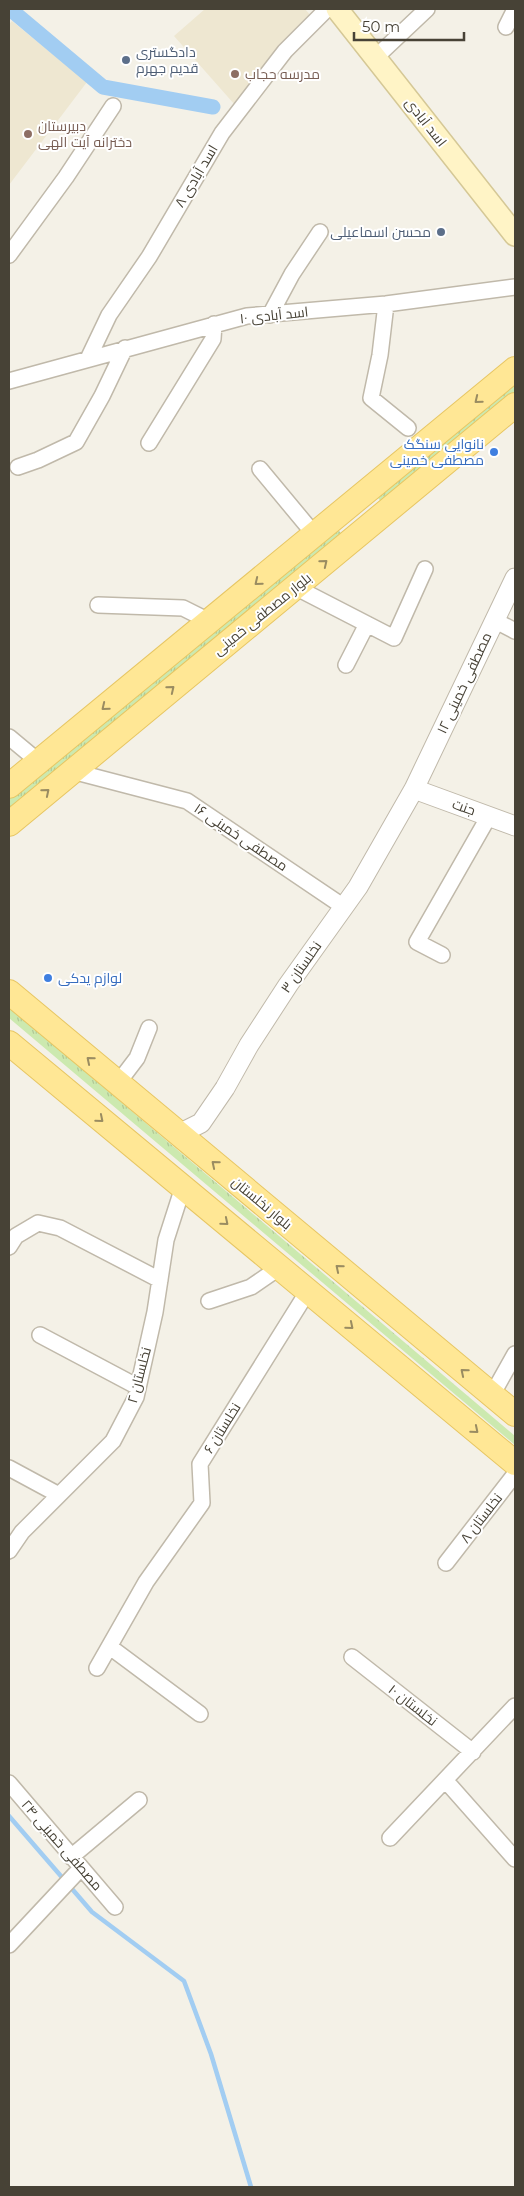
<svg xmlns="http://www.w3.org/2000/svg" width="524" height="2196" font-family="Montserrat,Cairo,sans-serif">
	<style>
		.education { fill: #eee7d1 }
		.park { fill: url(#park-tufts) }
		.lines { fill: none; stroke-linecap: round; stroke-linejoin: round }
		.stream { stroke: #a2cdf2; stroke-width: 4.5 }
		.canal { stroke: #a2cdf2; stroke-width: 15 }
		.minor-casing { stroke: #c0b9aa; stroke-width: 18 }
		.tertiary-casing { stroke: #c0b9aa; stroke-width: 21 }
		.secondary-casing { stroke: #d5c896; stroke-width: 24 }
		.primary-casing { stroke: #e7c663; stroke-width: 26 }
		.minor { stroke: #fff; stroke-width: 15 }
		.tertiary { stroke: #fff; stroke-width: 19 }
		.secondary { stroke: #fff4c6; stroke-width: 21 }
		.primary { stroke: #ffe795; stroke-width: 24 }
		.oneway { stroke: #9a8c61 }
		.service-dot { fill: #5c6f8a; stroke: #fff; stroke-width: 2 }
		.education-dot { fill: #8d6e63; stroke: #fff; stroke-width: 2 }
		.shop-dot { fill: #3f7fe0; stroke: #fff; stroke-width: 2 }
		.labels { text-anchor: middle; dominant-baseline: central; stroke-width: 4; stroke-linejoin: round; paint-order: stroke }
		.service-label { font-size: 14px; fill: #4e5e75; stroke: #fff; text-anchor: start }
		.education-label { font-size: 14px; fill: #785e54; stroke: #fff; text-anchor: start }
		.street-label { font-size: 14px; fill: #474236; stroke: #fff }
		.shop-label { font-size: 14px; fill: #366cbe; stroke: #fff; text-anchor: end }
	</style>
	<defs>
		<pattern id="park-tufts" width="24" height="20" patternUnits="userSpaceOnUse" patternTransform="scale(1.25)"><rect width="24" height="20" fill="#cce9af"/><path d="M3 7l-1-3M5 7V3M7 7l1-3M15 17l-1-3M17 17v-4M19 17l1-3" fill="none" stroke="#b1c997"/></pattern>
	</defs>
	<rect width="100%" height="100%" fill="#f4f1e7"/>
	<!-- education -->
	<path class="education" d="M205 9H305L312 17 235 105 174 36Z
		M12 21 87 82 9 185V24Z"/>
	<!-- park -->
	<path class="park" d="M515 383V395L381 502 376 495Z
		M337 529 343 535 9 811V798Z
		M9 1007 515 1436V1445L9 1018Z"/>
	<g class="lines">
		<!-- stream -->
		<path class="stream" d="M9 1816 92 1912 184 1981 211 2054 251 2187"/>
		<!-- canal -->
		<path class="canal" d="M10 9 103 87 213 107"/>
		<!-- minor casing -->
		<g class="minor-casing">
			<path id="minor" d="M506 27 515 9
				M375 58 427 9
				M9 255 66 177 113 106
				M386 304 380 355 371 398 408 428
				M270 315 292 274 320 232
				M88 359 109 315 149 257 222 133 285 51 327 9
				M9 381 247 316 386 304 515 287
				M149 443 213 339 214 324
				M18 467 38 460 76 442 102 396 125 348
				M260 469 314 534
				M295 587 394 638 425 569
				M98 605 183 608 209 621
				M494 620 515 631
				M346 665 367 624
				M9 737 39 762
				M72 771 187 801 344 907
				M442 955 417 942 489 816
				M118 1083 137 1058 149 1028
				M9 1247 16 1236 38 1223 60 1228 160 1280
				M209 1301 251 1287 280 1267
				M40 1335 138 1387
				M492 1395 515 1354
				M9 1468 59 1495
				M9 1551 22 1532 113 1441 136 1397 155 1312 166 1240 183 1187
				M446 1563 515 1474
				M110 1647 200 1714
				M352 1657 473 1752
				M97 1668 146 1582 202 1503 200 1464 308 1291
				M446 1781 515 1859
				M9 1783 115 1907
				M390 1838 515 1706
				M71 1857 139 1800
				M9 1945 81 1868"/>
		</g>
		<!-- tertiary casing -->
		<g class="tertiary-casing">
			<path id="tertiary" d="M414 789 515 826
				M179 1134 201 1123 225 1088 249 1045 288 985 358 887 414 789 515 578"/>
		</g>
		<!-- secondary casing -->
		<g class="secondary-casing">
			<path id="secondary" d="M337 9 515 235"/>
		</g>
		<!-- primary casing -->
		<g class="primary-casing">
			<path id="primary" d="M9 786 515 369
				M9 824 515 405
				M9 992 515 1414
				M9 1043 515 1463"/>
		</g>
		<!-- minor -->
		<use href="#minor" class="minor"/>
		<!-- tertiary -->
		<use href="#tertiary" class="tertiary"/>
		<!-- secondary -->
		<use href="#secondary" class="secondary"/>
		<!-- primary -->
		<use href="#primary" class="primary"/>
	</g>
	<!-- one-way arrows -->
	<defs><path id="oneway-chevron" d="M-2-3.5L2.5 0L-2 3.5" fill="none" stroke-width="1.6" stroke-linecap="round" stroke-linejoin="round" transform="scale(1.25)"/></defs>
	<g class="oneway">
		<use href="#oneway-chevron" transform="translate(478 400) rotate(141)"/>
		<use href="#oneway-chevron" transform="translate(324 563) rotate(-39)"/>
		<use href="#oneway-chevron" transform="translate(258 582) rotate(141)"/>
		<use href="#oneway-chevron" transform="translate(171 689) rotate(-39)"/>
		<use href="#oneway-chevron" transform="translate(105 707) rotate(141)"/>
		<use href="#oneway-chevron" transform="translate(46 792) rotate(-40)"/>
		<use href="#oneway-chevron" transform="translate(90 1060) rotate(-140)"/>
		<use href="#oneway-chevron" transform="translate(100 1119) rotate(40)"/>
		<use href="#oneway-chevron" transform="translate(215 1164) rotate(-140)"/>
		<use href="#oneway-chevron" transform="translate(225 1222) rotate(40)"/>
		<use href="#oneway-chevron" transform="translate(339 1268) rotate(-140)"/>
		<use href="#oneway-chevron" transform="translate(350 1326) rotate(40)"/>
		<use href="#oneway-chevron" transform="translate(464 1372) rotate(-140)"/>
		<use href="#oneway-chevron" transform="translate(475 1430) rotate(40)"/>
	</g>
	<!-- markers -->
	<g class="service-dot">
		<circle cx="126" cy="60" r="5"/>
		<circle cx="441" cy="232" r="5"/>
	</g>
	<g class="education-dot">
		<circle cx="235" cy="74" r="5"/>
		<circle cx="28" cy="134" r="5"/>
	</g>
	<g class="shop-dot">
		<circle cx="494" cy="452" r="5"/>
		<circle cx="48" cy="978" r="5"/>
	</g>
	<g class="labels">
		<!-- service labels -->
		<g class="service-label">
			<text x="136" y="52">دادگستری<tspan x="136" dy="16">قدیم جهرم</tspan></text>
			<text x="431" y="232" text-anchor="end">محسن اسماعیلی</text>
		</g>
		<!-- education labels -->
		<g class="education-label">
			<text x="245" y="74">مدرسه حجاب</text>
			<text x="38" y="126">دبیرستان<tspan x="38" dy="16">دخترانه آیت الهی</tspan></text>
		</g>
		<!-- street labels -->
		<g class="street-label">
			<text transform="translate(426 122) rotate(52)">اسد آبادی</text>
			<text transform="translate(196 176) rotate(-59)">اسد آبادی ۸</text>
			<text transform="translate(274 315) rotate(-6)">اسد آبادی ۱۰</text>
			<text transform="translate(262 614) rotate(-39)">بلوار مصطفی خمینی</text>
			<text transform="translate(464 683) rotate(-65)">مصطفی خمینی ۱۲</text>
			<text transform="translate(464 807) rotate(20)">جنت</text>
			<text transform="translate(241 837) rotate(34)">مصطفی خمینی ۱۶</text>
			<text transform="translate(301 967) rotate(-55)">نخلستان ۳</text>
			<text transform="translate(262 1203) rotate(40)">بلوار نخلستان</text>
			<text transform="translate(139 1375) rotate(-75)">نخلستان ۲</text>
			<text transform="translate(222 1428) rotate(-58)">نخلستان ۶</text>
			<text transform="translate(481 1518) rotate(-52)">نخلستان ۸</text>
			<text transform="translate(413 1705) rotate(38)">نخلستان ۱۰</text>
			<text transform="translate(62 1845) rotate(49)">مصطفی خمینی ۲۴</text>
		</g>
		<!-- shop labels -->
		<g class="shop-label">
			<text x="484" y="444">نانوایی سنگک<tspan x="484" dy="16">مصطفی خمینی</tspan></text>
			<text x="58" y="978" text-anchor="start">لوازم یدکی</text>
		</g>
	</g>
	<!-- border -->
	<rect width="524" height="2196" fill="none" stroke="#474236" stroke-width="20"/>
	<!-- scale -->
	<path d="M354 32v8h110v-8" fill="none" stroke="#474236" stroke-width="2.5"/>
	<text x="362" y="32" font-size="15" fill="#474236" stroke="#ffffff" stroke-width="4" paint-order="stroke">50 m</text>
</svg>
